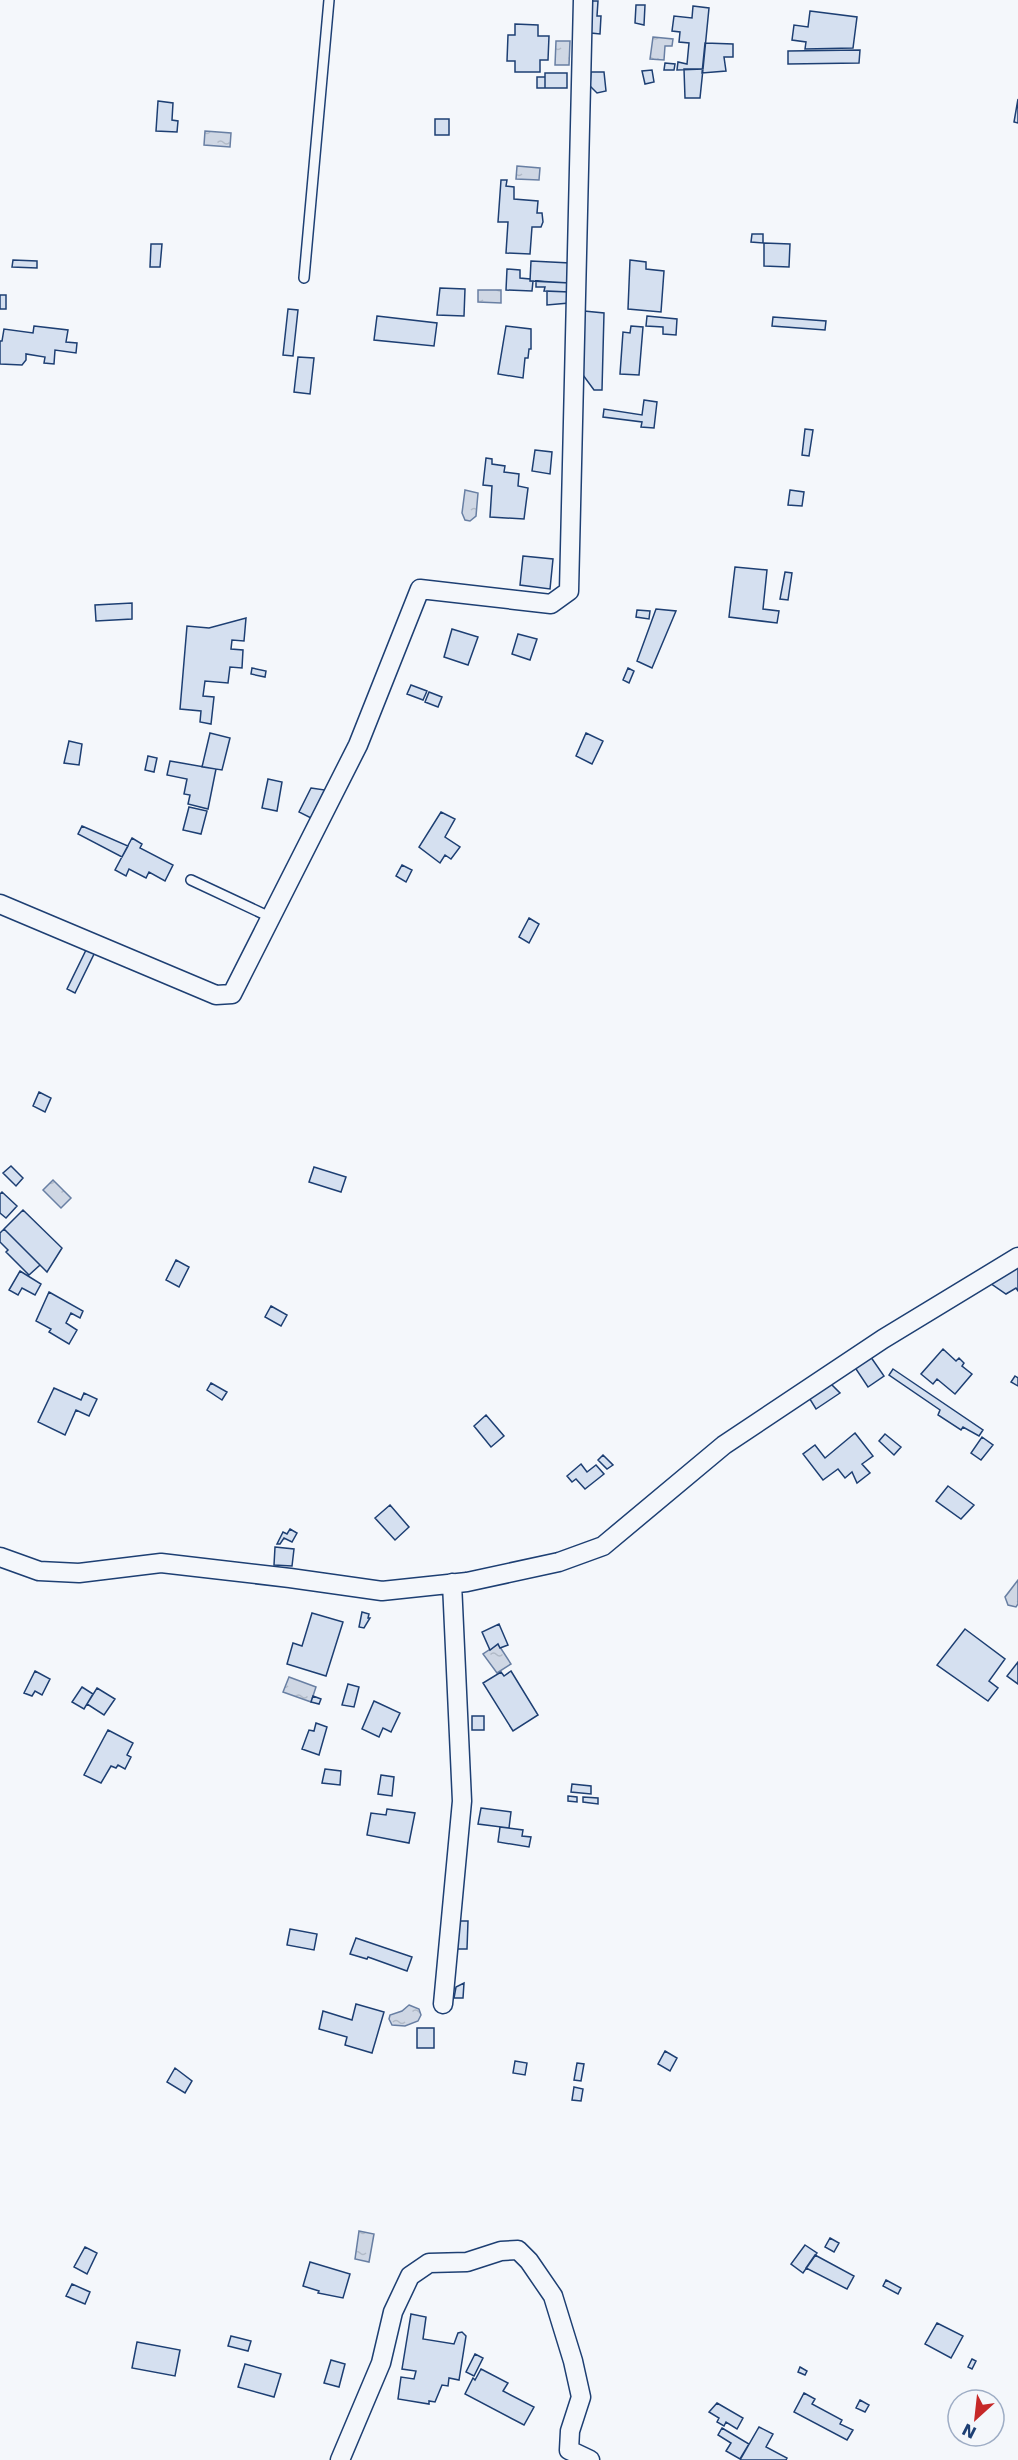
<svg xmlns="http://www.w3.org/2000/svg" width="1018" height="2460" font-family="'DejaVu Sans',sans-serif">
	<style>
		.water { fill: url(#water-ripples); stroke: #687fa3; stroke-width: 1.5 }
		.building { fill: #d5e0f0; stroke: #1d3f73; stroke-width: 1.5 }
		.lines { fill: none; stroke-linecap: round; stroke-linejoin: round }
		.lane-casing { stroke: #1d3f73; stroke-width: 12 }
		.street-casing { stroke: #1d3f73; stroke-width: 21 }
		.lane { stroke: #f4f7fb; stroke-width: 9 }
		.street { stroke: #f4f7fb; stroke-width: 18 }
	</style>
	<defs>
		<pattern id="water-ripples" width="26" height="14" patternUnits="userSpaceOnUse" patternTransform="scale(1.5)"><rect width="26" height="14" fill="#cfd7e4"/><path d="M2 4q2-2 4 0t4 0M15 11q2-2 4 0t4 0" fill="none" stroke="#b1bac7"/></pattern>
	</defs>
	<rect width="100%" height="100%" fill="#f4f7fb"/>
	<!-- water -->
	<path class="water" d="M653 37 673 39 672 46H665L664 60 650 59Z
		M556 41H570L569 65H555Z
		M205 131 231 133 230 147 204 145Z
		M517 166 540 168 539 180 516 179Z
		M478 290H501V303L478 302Z
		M465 490 478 493 476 516 470 521 465 520 462 513Z
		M53 1180 71 1198 61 1208 43 1190Z
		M1018 1580V1604L1016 1607 1008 1605 1005 1597Z
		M498 1644 511 1664 497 1673 483 1654Z
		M289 1677 316 1687 311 1702 283 1692Z
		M409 2005 419 2009 421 2015 418 2021 405 2026 392 2025 389 2019 390 2015 402 2011Z
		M359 2231 374 2234 369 2262 355 2259Z"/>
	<!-- building -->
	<path class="building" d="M592 1H598L597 16H601L600 34 591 33Z
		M636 5H645L644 25 635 23Z
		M693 6 709 8 703 69 677 70 678 62 687 64 689 43 679 42 680 32 672 31 674 16 692 18Z
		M810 11 857 17 853 48 805 49 806 42 792 40 794 25 808 27Z
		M515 24 538 25V36H549L548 60H540V72H515V61H507L508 35H515Z
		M705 43 733 44V57H724L726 71 702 73Z
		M860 50 859 63 788 64V51Z
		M665 63 675 64 674 70H664Z
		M684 69H703L700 98H685Z
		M652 70 654 82 645 84 642 71Z
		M591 72H604L606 91 597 93 590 86Z
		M545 73H567V88H545Z
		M537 77H545V88H537Z
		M1018 99V123L1014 122Z
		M158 101 173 103 172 120 178 121 177 132 156 131Z
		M435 119H449V135H435Z
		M501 180H507L506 186 514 187V199L538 201 537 213H542L543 222 541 227H532L530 254 506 253 508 222H498Z
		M752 234H763V243L751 242Z
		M764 243 790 244 789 267 764 266Z
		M151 244H162L160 267H150Z
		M13 260 37 261V268L12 267Z
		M630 260 646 262V269L664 271 661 312 628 309Z
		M531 261 570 263 569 283 530 281Z
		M507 269 520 270V278L530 279V281H533L532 291 506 290Z
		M536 281 569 283V292L544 291 545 287H536Z
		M440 288 465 289 464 316 437 315Z
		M547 291 569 292V303L547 305Z
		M0 295H6V309H0Z
		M288 309 298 310 293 356 283 355Z
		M584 311 604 313 602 390H594L583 375Z
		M377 316 437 323 434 346 374 340Z
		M647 316 677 319 676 335 663 334V327L646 326Z
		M773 317 826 321 825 330 772 326Z
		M34 326 68 330 66 342 77 343 76 353 55 350 54 364 44 363 45 357 26 354V360L22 365 0 364V341H2L4 329 33 333Z
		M506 326 531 329V349H529L528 358H525L523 378 498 374Z
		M631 326 643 327 639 375 620 374 623 332 630 333Z
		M298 357 314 358 310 394 294 392Z
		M644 400 657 402 654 428 641 427 642 422 603 417 604 409 642 415Z
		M805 429 813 430 809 456 802 455Z
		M535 450 552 452 550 474 532 471Z
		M486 458 492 459V464L505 466 504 472 519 474 518 486 528 488 524 519 490 517 492 486 483 485Z
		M790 490 804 492 802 506 788 505Z
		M523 556 553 559 550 589 520 585Z
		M735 567 767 570 763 609 779 611 777 623 729 617Z
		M785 572 792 573 788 600 780 599Z
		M132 603V619L96 621 95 605Z
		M656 609 676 611 652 668 637 661Z
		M637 610 650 611 649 619 636 617Z
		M246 618 244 641 232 640 231 649 243 650 242 668 230 667 228 683 205 681 203 696 214 697 211 724 200 722 201 711 180 709 187 626 209 628Z
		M452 629 478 637 468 665 444 657Z
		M518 634 537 639 530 660 512 654Z
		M252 668 266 671 265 677 251 674Z
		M628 668 634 671 629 683 623 680Z
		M411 685 427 691 423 700 407 694Z
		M429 692 442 697 438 707 425 702Z
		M210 733 230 738 222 770 202 767Z
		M586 733 603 741 592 764 576 756Z
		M69 741 82 744 79 765 64 763Z
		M148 756 157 758 154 772 145 770Z
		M170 761 216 769 208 809 188 804 190 795 184 794 187 779 167 775Z
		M268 779 282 782 277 811 262 808Z
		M311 788 325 790 311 818 299 812Z
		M189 807 207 811 201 834 183 830Z
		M441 812 455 819 445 837 460 847 451 859 445 855 440 863 419 847Z
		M82 826 128 846 122 857 78 834Z
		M132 838 142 844 140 848 173 865 165 881 149 872 146 878 129 869 126 876 115 870Z
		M402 865 412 870 406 882 396 876Z
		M529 918 539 924 529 943 519 937Z
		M88 946 96 950 75 993 67 989Z
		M39 1092 51 1098 45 1112 33 1106Z
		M11 1166 23 1178 16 1186 3 1173Z
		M314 1167 346 1177 341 1192 309 1182Z
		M2 1192 17 1206 6 1218 0 1213V1194Z
		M23 1210 62 1248 47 1272 4 1229Z
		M4 1229 40 1265 29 1275 6 1252 8 1250 0 1242V1233Z
		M176 1260 189 1267 179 1287 166 1280Z
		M1018 1266V1291L1016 1288 1006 1294 990 1283Z
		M20 1271 41 1284 35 1295 22 1288 18 1295 9 1290Z
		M49 1292 83 1311 80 1318 71 1313 66 1323 77 1330 69 1344 49 1332 51 1329 36 1321Z
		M271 1306 287 1315 281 1326 265 1317Z
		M943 1349 956 1361 959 1358 964 1363 962 1366 972 1374 955 1394 937 1379 933 1384 921 1374Z
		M868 1353 884 1376 868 1387 852 1363Z
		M893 1369 983 1430 979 1436 963 1427 961 1430 938 1415 940 1410 889 1375Z
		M1015 1376 1018 1378V1386L1011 1382Z
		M829 1382 840 1393 816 1409 808 1396Z
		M211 1383 227 1392 222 1400 207 1390Z
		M54 1388 81 1400 84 1393 97 1399 89 1416 76 1410 65 1435 38 1422Z
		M486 1415 504 1436 491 1447 474 1426Z
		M855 1433 873 1456 862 1464 870 1473 857 1483 852 1472 845 1478 838 1469 823 1480 803 1454 815 1445 825 1458Z
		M885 1434 901 1447 894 1455 879 1441Z
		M982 1437 993 1445 981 1460 971 1453Z
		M603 1455 613 1465 607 1469 598 1460Z
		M581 1464 587 1472 596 1465 604 1474 585 1489 576 1479 572 1482 567 1476Z
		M948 1486 974 1505 961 1519 936 1501Z
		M390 1505 409 1527 395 1540 375 1518Z
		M290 1529 297 1533 292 1542 284 1538 280 1544H277L283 1532 287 1534Z
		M275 1547 294 1549 292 1566 274 1565Z
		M362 1612 369 1614 368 1618H370L364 1628 359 1627Z
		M312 1613 343 1622 326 1676 287 1664 293 1643 302 1646Z
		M499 1624 508 1645 500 1648 498 1644 490 1650 482 1632Z
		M965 1629 1005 1659 989 1681 998 1688 988 1701 937 1665Z
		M1018 1662V1684L1007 1676Z
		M35 1671 50 1679 42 1695 35 1691 32 1696 24 1693Z
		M511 1671 538 1715 513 1731 483 1683 501 1672 504 1676Z
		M348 1684 359 1687 354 1707 342 1705Z
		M82 1687 93 1694 84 1709 72 1702Z
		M97 1688 115 1699 104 1715 87 1704Z
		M313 1696 321 1699 319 1704 311 1702Z
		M374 1701 400 1713 391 1732 383 1728 379 1737 362 1729Z
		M472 1716H484V1730H472Z
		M316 1723 327 1727 319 1755 302 1749 309 1730 314 1731Z
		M108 1730 133 1743 127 1755 131 1757 125 1769 118 1765 116 1768 111 1766 101 1783 84 1775Z
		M325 1769 341 1771 340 1785 322 1783Z
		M381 1775 394 1777 392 1796 378 1794Z
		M572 1784 591 1786V1794L571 1792Z
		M568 1796 577 1797V1802L568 1801Z
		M583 1797 598 1798V1804L583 1802Z
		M481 1808 511 1812 509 1828 478 1824Z
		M387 1809 415 1813 409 1843 367 1835 371 1813 386 1815Z
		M500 1827 523 1830 522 1836 531 1837 529 1847 498 1842Z
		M458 1921H468L467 1949H456Z
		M290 1929 317 1934 314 1950 287 1945Z
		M356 1938 412 1957 407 1971 368 1957 367 1959 350 1954Z
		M464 1983 463 1998H454L456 1987Z
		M356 2004 384 2012 372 2053 345 2045 347 2037 319 2029 323 2011 352 2020Z
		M417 2028H434V2048H417Z
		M665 2051 677 2058 670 2071 658 2064Z
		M515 2061 527 2063 525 2075 513 2073Z
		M577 2063 584 2064 581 2081 574 2080Z
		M175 2068 192 2081 185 2093 167 2082Z
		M574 2087 583 2089 581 2101 572 2100Z
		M830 2238 839 2243 834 2252 825 2247Z
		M805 2245 817 2253 803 2273 791 2264Z
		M85 2247 97 2253 87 2274 74 2267Z
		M815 2255 854 2276 847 2289 806 2268Z
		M310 2262 350 2274 343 2298 318 2293 319 2291 303 2286Z
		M886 2280 901 2288 898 2294 883 2286Z
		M72 2284 90 2292 85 2304 66 2296Z
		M411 2314 426 2317 423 2339 454 2344 458 2333 462 2332 466 2336 459 2380 449 2378 448 2386 442 2385 435 2402 429 2401V2404L398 2399 401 2377 414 2379 416 2371 402 2369Z
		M937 2323 963 2336 951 2358 925 2344Z
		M231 2336 251 2341 248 2351 228 2346Z
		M137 2342 180 2350 175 2376 132 2368Z
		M475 2354 483 2358 474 2376 466 2372Z
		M972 2359 976 2361 972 2369 968 2367Z
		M331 2360 345 2364 339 2387 324 2383Z
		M245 2364 281 2374 274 2397 238 2387Z
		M800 2367 807 2371 805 2375 798 2372Z
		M481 2369 508 2383 503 2391 534 2407 524 2425 465 2394 473 2378 475 2380Z
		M804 2393 815 2399 812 2404 842 2420 840 2424 853 2430 847 2440 794 2412Z
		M860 2400 869 2405 865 2412 856 2408Z
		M717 2403 743 2418 737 2429 726 2422 724 2426 717 2422 719 2418 709 2412Z
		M759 2427 773 2434 766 2447 787 2458 786 2460H740Z
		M722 2428 749 2444 740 2459 726 2451 731 2443 718 2435Z"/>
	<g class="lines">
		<!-- lane casing -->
		<g class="lane-casing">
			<path id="lane" d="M304 278 329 0
				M191 880 270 917"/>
		</g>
		<!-- street casing -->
		<g class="street-casing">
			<path id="street" d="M0 904 216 995 232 994 358 745 420 589 551 604 569 591 583 0
				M0 1557 39 1571 79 1573 161 1563 290 1578 382 1591 467 1582 559 1562 603 1546 724 1445 883 1339 1018 1257
				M443 2004 462 1801 452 1583
				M340 2460 381 2363 393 2312 410 2276 429 2263 467 2262 501 2251 518 2250 529 2261 553 2296 573 2361 581 2397 570 2431 569 2450 590 2460"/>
		</g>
		<!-- lane -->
		<use href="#lane" class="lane"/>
		<!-- street -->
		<use href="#street" class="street"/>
	</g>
	<!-- north arrow -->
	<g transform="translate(976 2418) rotate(207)"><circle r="28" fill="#f4f7fb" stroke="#9eadc5" stroke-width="1.5"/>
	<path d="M0-4.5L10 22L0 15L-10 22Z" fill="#c62828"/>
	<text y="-9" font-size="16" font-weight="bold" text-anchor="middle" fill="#1d3f73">N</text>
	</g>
</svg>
